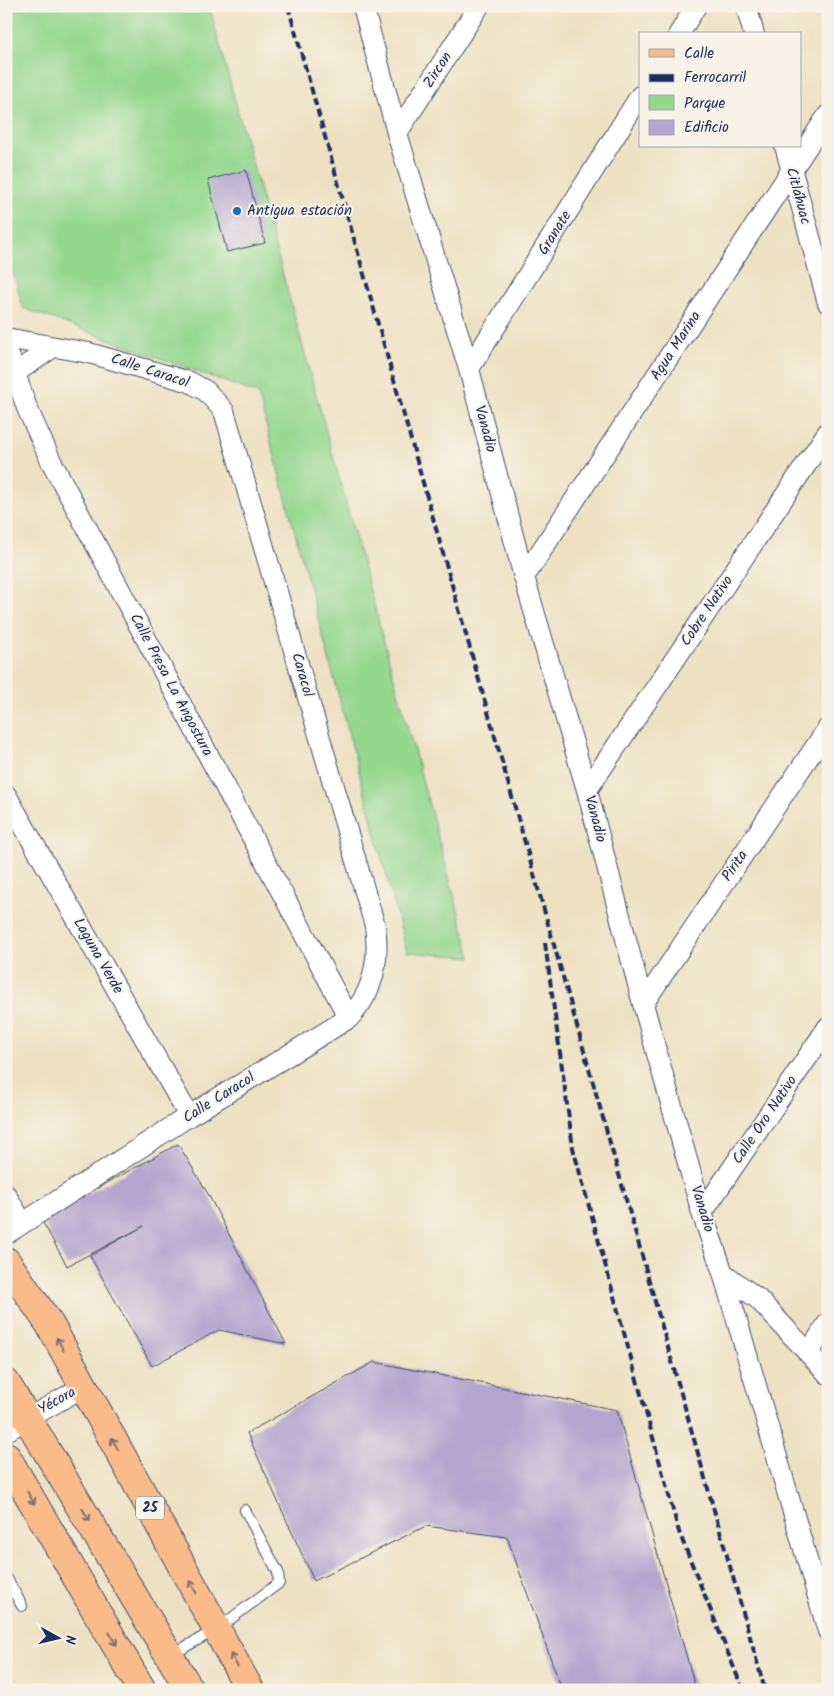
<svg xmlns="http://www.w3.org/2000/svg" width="834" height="1696" font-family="Kalam,sans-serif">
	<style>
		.green { fill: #94d78f; stroke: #588376 }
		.building { fill: #b4a5ce }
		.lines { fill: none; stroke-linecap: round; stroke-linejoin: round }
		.lane-casing { stroke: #3b4a6d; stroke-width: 12 }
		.street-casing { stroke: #3b4a6d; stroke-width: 22 }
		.primary-casing { stroke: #3b4a6d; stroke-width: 30 }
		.lane { stroke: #fff; stroke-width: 10 }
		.street { stroke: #fff; stroke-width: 20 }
		.primary { stroke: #fabb8b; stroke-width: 28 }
		.rail { stroke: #1b2f5e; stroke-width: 4; stroke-dasharray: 8 4; stroke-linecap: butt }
		.oneway { stroke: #7f6e72 }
		.poi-dot { fill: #1f6fb2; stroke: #f7f3e8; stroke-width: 2 }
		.labels { text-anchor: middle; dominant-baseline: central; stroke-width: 4; stroke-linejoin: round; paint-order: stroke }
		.shield { fill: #f7f3e8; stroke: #5d6a87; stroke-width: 1 }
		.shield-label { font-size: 14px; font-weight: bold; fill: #1b2f5e }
		.street-label { font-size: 15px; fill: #1b2f5e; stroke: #f7f3e8 }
		.poi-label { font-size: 15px; fill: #1b2f5e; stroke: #f7f3e8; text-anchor: start }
	</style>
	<rect width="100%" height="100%" fill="#f7f3e8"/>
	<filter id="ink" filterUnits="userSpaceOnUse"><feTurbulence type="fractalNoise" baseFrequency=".02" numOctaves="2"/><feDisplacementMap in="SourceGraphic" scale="10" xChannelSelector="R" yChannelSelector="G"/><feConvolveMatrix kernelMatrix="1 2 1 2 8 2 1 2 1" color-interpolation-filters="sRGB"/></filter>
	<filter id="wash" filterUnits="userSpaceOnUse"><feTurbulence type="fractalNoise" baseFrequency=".0096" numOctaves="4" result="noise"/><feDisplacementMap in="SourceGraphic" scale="20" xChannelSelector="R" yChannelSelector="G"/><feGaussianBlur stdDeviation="1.12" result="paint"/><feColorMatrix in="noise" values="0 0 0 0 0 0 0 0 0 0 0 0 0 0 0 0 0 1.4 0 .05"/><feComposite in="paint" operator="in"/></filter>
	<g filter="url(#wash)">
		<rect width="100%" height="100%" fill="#eee1c2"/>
		<!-- green -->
		<path class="green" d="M29 6H209L471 957 407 952 258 394 23 308 6 246V14Z"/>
		<g id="blocks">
			<!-- building -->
			<path class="building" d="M246 170 265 243 227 252 208 180Z
				M178 1144 207 1192 286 1344 219 1330 152 1366 90 1256 144 1226 67 1266 41 1219Z
				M374 1362 617 1410 696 1690H562L507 1537 426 1526 314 1581 247 1433Z"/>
		</g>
	</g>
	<g filter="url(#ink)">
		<use href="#blocks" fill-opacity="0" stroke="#3b4a6d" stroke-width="1"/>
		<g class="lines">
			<!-- lane casing -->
			<g class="lane-casing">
				<path id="lane" d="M6 1577 22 1606
					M171 1655 217 1629 279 1583 278 1572 245 1510"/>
			</g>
			<!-- street casing -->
			<g class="street-casing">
				<path id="street" d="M363 6 397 133 469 369 524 577 587 790 643 1004 702 1213 723 1273 828 1631
					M746 6 754 34
					M679 34 696 6
					M397 133 479 6
					M785 146 828 303
					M6 338 89 353 190 382 206 391 224 411 375 926C380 961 374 992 349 1018L189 1116 6 1234
					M6 347 27 408 51 461 349 1018
					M469 369 640 96
					M6 379 52 348
					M524 577 828 115
					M587 790 828 432
					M6 795 189 1116
					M643 1004 828 728
					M6 1195 22 1222
					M702 1213 828 1027
					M723 1273 758 1299 828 1374
					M809 1352 828 1323
					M6 1431 83 1387"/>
			</g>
			<!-- primary casing -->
			<g class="primary-casing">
				<path id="primary" d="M6 1261 50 1325 250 1690
					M6 1383 190 1690
					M6 1456 142 1690"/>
			</g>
			<!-- lane -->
			<use href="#lane" class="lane"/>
			<!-- street -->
			<use href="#street" class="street"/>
			<!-- primary -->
			<use href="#primary" class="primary"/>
			<!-- rail -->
			<path class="rail" d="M288 6 765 1690
				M545 943 573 1148 679 1532 743 1690"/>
		</g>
		<!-- one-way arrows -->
		<defs><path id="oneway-shaft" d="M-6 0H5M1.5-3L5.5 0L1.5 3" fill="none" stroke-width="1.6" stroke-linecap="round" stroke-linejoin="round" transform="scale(1.25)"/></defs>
		<g class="oneway">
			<use href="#oneway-shaft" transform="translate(60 1344) rotate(-118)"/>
			<use href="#oneway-shaft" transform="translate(115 1444) rotate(-119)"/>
			<use href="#oneway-shaft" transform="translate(31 1498) rotate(60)"/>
			<use href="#oneway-shaft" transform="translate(86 1515) rotate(59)"/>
			<use href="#oneway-shaft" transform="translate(193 1587) rotate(-119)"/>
			<use href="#oneway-shaft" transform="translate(113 1639) rotate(60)"/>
			<use href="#oneway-shaft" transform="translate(234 1660) rotate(-119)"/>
		</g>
	</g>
	<!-- markers -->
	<circle class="poi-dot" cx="237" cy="211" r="5"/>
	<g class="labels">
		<!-- shield labels -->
		<rect class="shield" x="136" y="1496.5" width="28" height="23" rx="4"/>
		<g class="shield-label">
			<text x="150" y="1508">25</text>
		</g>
		<!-- street labels -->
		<g class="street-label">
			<text transform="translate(438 70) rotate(-57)">Zircon</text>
			<text transform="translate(798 196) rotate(75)">Citláhuac</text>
			<text transform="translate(555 233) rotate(-58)">Granate</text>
			<text transform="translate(676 346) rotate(-57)">Agua Marina</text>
			<text transform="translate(150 371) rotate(18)">Calle Caracol</text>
			<text transform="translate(485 429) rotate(75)">Vanadio</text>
			<text transform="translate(707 611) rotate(-56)">Cobre Nativo</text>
			<text transform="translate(302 675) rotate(74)">Caracol</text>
			<text transform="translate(171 685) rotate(62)">Calle Presa La Angostura</text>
			<text transform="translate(595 819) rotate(75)">Vanadio</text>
			<text transform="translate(735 866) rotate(-56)">Pirita</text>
			<text transform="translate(98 956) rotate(60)">Laguna Verde</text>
			<text transform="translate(219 1098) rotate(-32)">Calle Caracol</text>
			<text transform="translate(765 1120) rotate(-56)">Calle Oro Nativo</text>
			<text transform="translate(702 1209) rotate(73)">Vanadio</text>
			<text transform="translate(57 1401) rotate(-29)">Yécora</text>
		</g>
		<!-- poi labels -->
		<g class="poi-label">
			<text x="247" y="211">Antigua estación</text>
		</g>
	</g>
	<!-- margin -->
	<rect width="834" height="1696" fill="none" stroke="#f7f3e8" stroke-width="25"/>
	<!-- legend -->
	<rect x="639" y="32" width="162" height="115" fill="#f7f3e8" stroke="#9fa5b1"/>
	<rect x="649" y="49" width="25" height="8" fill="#fabb8b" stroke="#9fa5b1"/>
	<text x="684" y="58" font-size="15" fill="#1b2f5e">Calle</text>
	<rect x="649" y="74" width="25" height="8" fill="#1b2f5e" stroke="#9fa5b1"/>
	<text x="684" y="82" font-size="15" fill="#1b2f5e">Ferrocarril</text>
	<rect x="649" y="95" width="25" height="15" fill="#94d78f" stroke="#9fa5b1"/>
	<text x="684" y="108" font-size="15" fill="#1b2f5e">Parque</text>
	<rect x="649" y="120" width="25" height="15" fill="#b4a5ce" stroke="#9fa5b1"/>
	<text x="684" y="132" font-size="15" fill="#1b2f5e">Edificio</text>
	<!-- north arrow -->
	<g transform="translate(58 1638) rotate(98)" stroke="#f7f3e8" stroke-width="4" paint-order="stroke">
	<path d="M0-4L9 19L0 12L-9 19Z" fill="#1b2f5e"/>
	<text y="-8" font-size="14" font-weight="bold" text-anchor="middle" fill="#1b2f5e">N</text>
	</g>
</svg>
